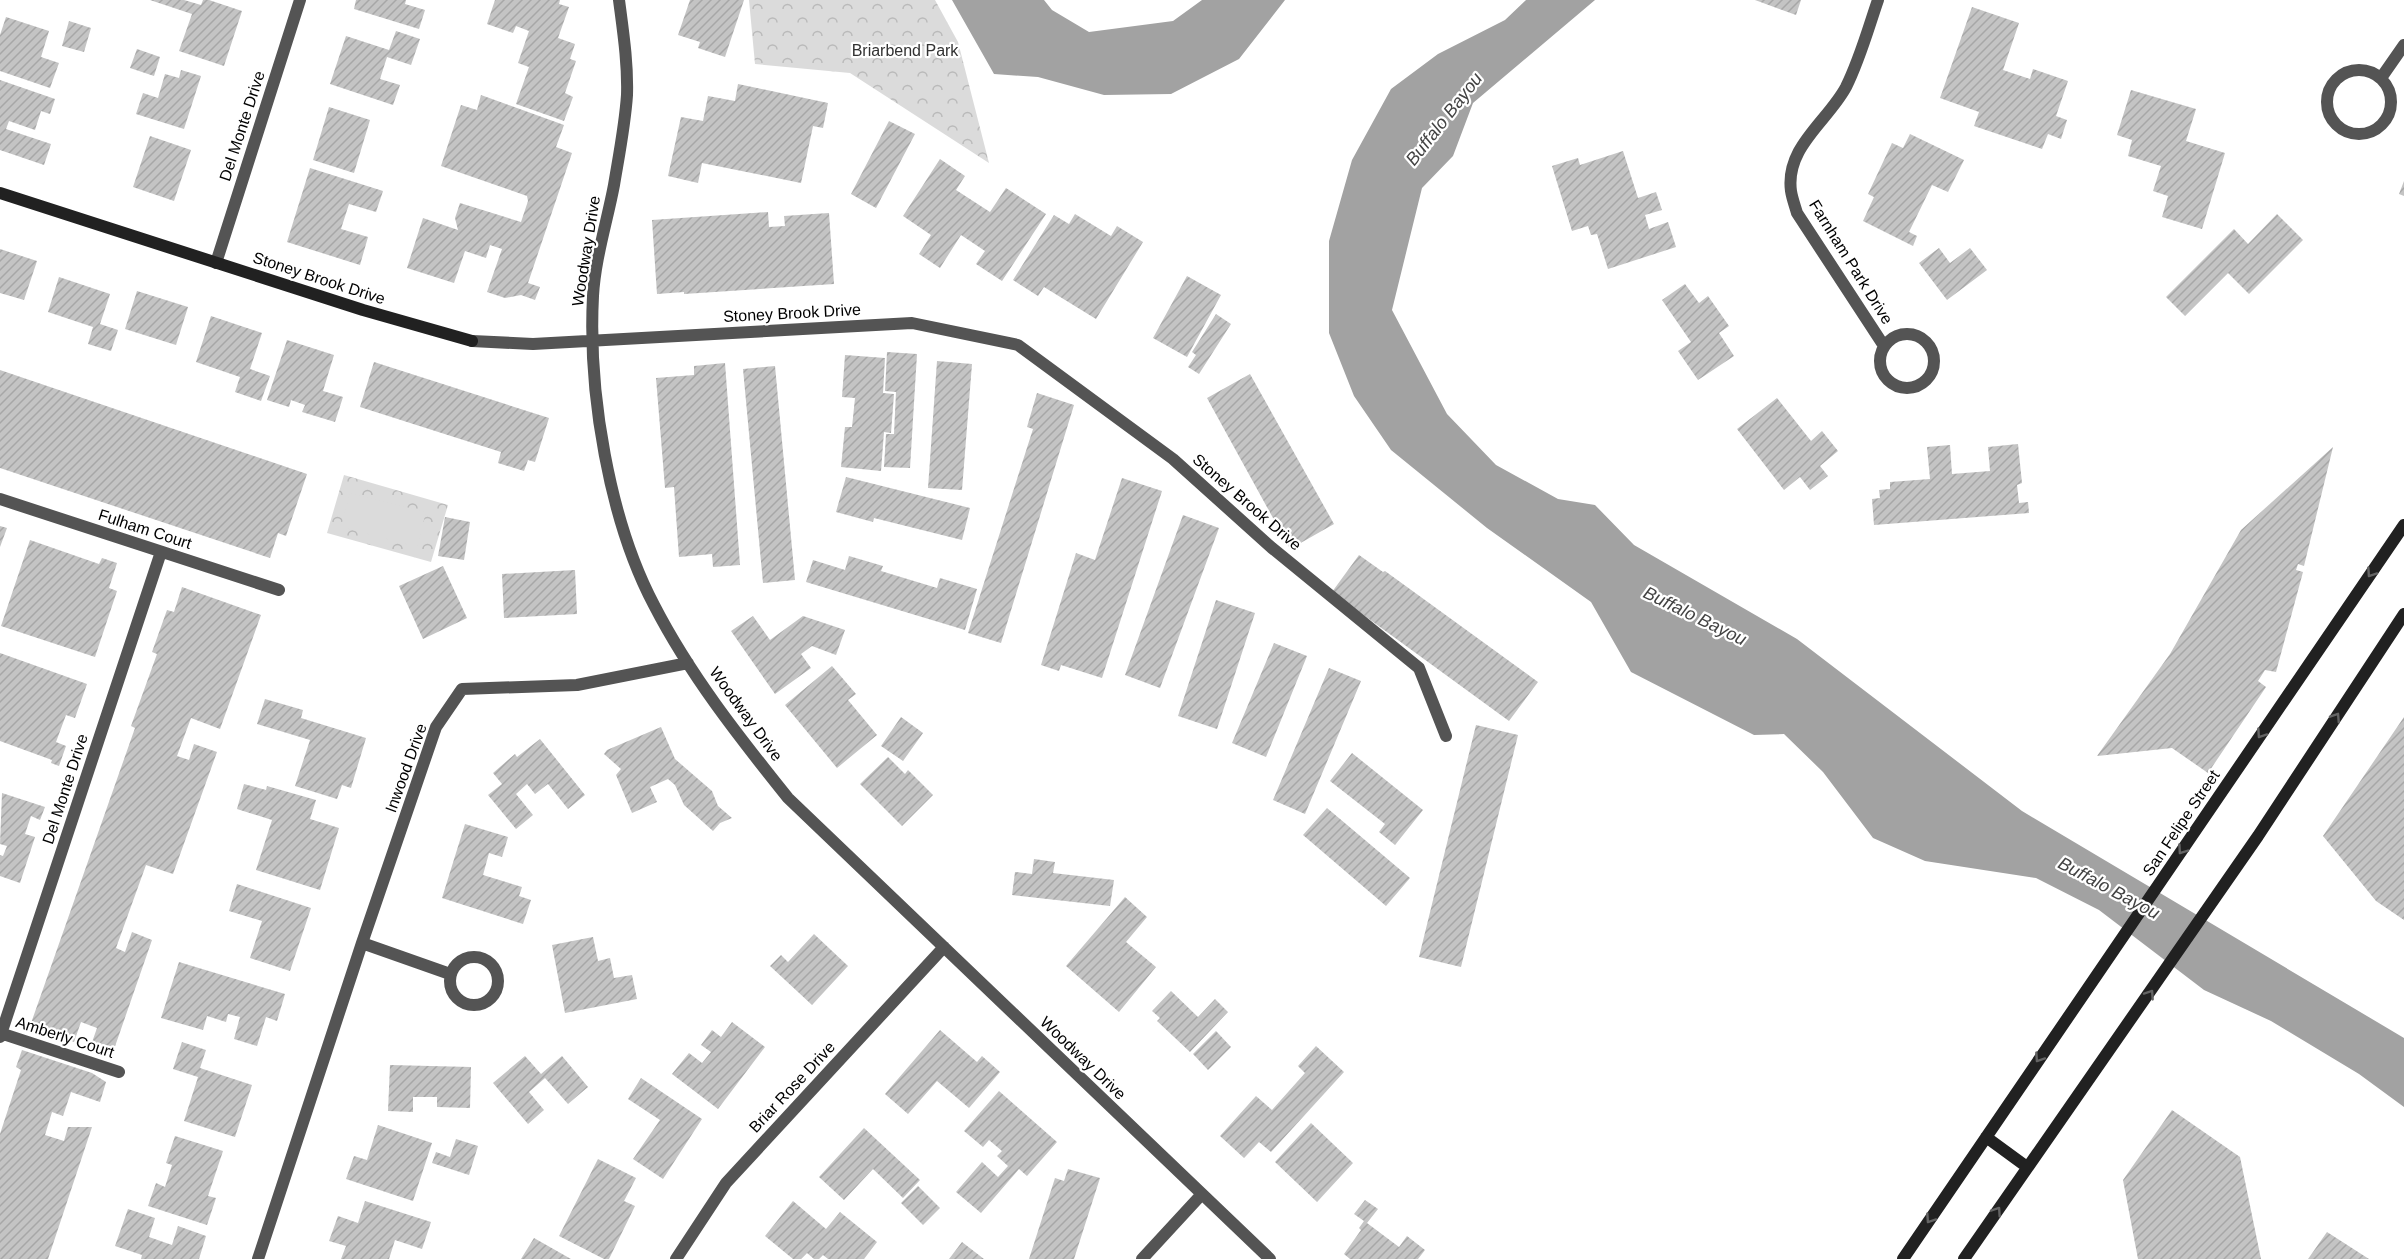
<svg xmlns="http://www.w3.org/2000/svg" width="2404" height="1259" font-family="Helvetica,sans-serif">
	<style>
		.park { fill: url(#park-crowns) }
		.garden { fill: #dbdbdb }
		.water { fill: #a2a2a2 }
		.building { fill: url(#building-hatch) }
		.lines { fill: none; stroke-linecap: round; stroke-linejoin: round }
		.street { stroke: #545454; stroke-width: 12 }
		.secondary { stroke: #212121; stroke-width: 12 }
		.oneway { stroke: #646464 }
		.labels { text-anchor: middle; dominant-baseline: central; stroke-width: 4.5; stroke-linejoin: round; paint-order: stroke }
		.park-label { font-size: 16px; fill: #323232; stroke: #fff }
		.street-label { font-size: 16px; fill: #000; stroke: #fff }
		.water-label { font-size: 18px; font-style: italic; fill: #434343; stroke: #fff }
	</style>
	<defs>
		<pattern id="park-crowns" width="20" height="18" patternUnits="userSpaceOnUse" patternTransform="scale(1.5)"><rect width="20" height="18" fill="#dbdbdb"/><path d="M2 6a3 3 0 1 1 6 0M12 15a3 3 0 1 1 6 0" fill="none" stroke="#bababa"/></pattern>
		<pattern id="building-hatch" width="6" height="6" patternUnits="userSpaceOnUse" patternTransform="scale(1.5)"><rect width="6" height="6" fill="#c4c4c4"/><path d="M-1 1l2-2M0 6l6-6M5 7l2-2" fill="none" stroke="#a7a7a7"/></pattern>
	</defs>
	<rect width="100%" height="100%" fill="#fff"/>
	<!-- park -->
	<path class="park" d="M749 0H935L958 42 989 163 850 73 755 64Z
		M344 475 448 505 431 562 327 533Z"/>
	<!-- garden -->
	<path class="garden" d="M350 493 426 512 417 547 341 527Z"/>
	<!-- water -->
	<path class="water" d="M952 0H1044L1052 10 1089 32 1173 21 1202 0H1285L1239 59 1171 94 1104 95 1038 77 994 74Z
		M1526 0H1595L1473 103 1453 156 1422 188 1392 310 1447 414 1496 465 1558 499 1595 505 1634 545 1797 639 2022 811 2404 1038V1107L2359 1074 2271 1021 2204 990 2099 910 2036 878 1925 861 1873 838 1823 772 1784 734 1754 735 1631 672 1591 602 1487 528 1391 450 1354 396 1329 333V241L1352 160 1391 89 1438 54 1505 20Z"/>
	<!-- building -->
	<path class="building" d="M150 0H184L201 5 203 0H209L242 11 224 66 179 51 192 14Z
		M356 0H406L405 4 425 10 419 29 354 9Z
		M495 0H560L559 4 569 7 558 38 575 44 570 59 576 61 565 93 573 97 564 121 516 104 529 67 518 63 529 31 516 26 513 33 487 24Z
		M690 0H744L725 57 698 48 700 42 678 35Z
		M1755 0H1801L1796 15Z
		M1972 7 2019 23 2003 70 2030 79 2033 69 2068 81 2056 116 2067 120 2061 139 2048 134 2042 149 1974 126 1979 112 1940 98Z
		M6 17 49 31 41 57 59 63 50 88 0 71V35Z
		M69 21 91 28 84 52 62 46Z
		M396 31 420 39 411 65 387 57 380 79 400 85 393 105 330 84 346 36 389 50Z
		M137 49 160 57 154 76 130 68Z
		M181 70 201 76 184 129 136 114 143 93 158 98 165 74 179 78Z
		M0 80 55 99 50 114 41 111 35 130 9 121 6 129 51 144 44 165 0 150Z
		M738 84 828 103 823 128 813 126 801 183 702 163 698 183 668 176 681 117 703 121 708 96 735 101Z
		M2131 90 2196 109 2186 141 2225 153 2202 229 2162 217 2168 196 2153 191 2161 166 2128 156 2132 140 2117 135Z
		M481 95 564 125 556 147 572 153 528 283 540 287 535 300 521 295 505 298 487 292 502 249 490 245 486 258 465 251 454 283 407 268 423 218 458 230 455 218 460 203 521 222 528 201 527 196 441 166 461 105 477 110Z
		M329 107 370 120 354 173 313 160Z
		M889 121 915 134 876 208 851 194Z
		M1910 134 1964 160 1948 192 1932 185 1909 232 1917 236 1913 246 1863 221 1874 197 1868 194 1892 143 1903 148Z
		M150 136 191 150 174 201 133 187Z
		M1623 151 1638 198 1656 192 1662 210 1645 215 1649 229 1668 222 1676 247 1608 269 1597 234 1591 235 1588 226 1572 231 1552 166 1578 158 1580 165Z
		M940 159 965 176 956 190 990 212 1006 188 1046 214 1002 281 976 264 985 251 961 235 940 268 919 254 931 235 903 216Z
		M310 168 383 191 376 212 349 204 341 229 368 237 360 265 287 242Z
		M2404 181V196L2399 194Z
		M768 212 769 227 785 226 784 216 829 213 834 284 684 294V292L657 294 652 220Z
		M1075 214 1111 236 1117 226 1143 242 1096 319 1044 287 1038 296 1013 280 1054 215 1069 224Z
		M2277 214 2303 240 2249 294 2228 273 2185 316 2166 297 2234 229 2248 244Z
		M1939 248 1950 263 1970 248 1987 270 1947 300 1919 263Z
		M0 249 37 261 24 300 0 293Z
		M1187 276 1221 295 1187 357 1153 338Z
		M59 277 110 294 100 324 118 330 111 351 88 344 93 327 48 312Z
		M1685 284 1699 303 1708 296 1729 326 1719 333 1734 356 1698 380 1678 351 1691 342 1662 300Z
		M137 291 188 307 176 345 125 329Z
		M1216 314 1231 324 1199 374 1188 367 1196 355 1192 352Z
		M211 316 262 333 250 369 270 376 261 401 235 392 240 377 196 362Z
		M287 340 334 355 323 391 343 397 335 422 302 412 305 405 291 400 289 407 267 400Z
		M887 352 917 354 910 468 884 467 886 434H894L896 392 885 391Z
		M845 355 885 358 883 393 894 394 891 433 884 432 881 471 841 467 845 427H852L855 398 842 397Z
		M937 361 972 364 962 490 928 488Z
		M374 362 549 418 535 462 528 460 524 471 498 463 501 452 360 407Z
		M725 363 740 565 713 567 712 554 679 557 674 487 665 488 656 378 694 375V366Z
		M775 366 795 580 763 583 743 369Z
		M0 370 307 474 286 536 278 533 270 558 0 468Z
		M1250 374 1334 524 1290 549 1207 398Z
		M1037 393 1074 405 1001 643 968 633 1033 429 1027 427Z
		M1777 398 1811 441 1822 431 1838 451 1820 466 1828 476 1810 490 1800 477 1784 490 1737 429Z
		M2018 444 2022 483 2017 485 2019 503 2028 502 2029 513 1874 525 1872 499 1880 498 1879 490 1890 489V482L1930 479 1927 447 1950 445 1952 474 1990 471 1988 447Z
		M2333 447 2304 566 2298 564 2296 570 2303 572 2276 672 2265 670 2258 681 2266 687 2208 773 2172 748 2097 756 2170 654 2241 530Z
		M846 477 970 508 962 540 874 518 873 522 836 512Z
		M1122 478 1162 491 1102 678 1061 665 1059 671 1041 665 1076 553 1095 560Z
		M1183 515 1219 528 1160 688 1125 675Z
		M445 517 470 522 464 560 438 556Z
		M0 526 7 528 0 547Z
		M30 540 99 564 102 558 117 563 109 588 117 591 95 657 1 626Z
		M1359 555 1383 572 1385 571 1538 682 1509 721 1332 592Z
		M849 556 883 566 881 571 937 588 940 578 977 589 965 630 806 582 813 560 845 570Z
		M443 566 467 618 423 639 399 586Z
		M575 570 577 614 504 618 502 574Z
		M182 587 261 615 220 729 191 718 177 756 189 760 194 744 217 752 173 874 146 865 116 948 125 952 132 932 152 940 112 1055 90 1048 97 1028 81 1022 74 1042 30 1026 135 728 131 726 157 654 152 652 167 610 174 612Z
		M1216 600 1255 613 1217 729 1178 716Z
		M753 616 770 640 803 616 845 630 836 655 812 646 801 654 811 668 775 694 731 631Z
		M1274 643 1307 656 1266 757 1232 743Z
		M0 653 87 684 75 718 66 715 56 742 66 746 59 766 51 763 52 760 0 741Z
		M832 666 856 694 848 700 877 735 837 768 785 705Z
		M1329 668 1361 681 1305 814 1273 800Z
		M265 699 303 710 301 718 366 738 351 788 342 785 337 799 295 786 310 740 257 724Z
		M901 717 923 733 903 761 881 746Z
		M2404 717V920L2376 901 2323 836Z
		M1476 725 1518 735 1461 967 1419 957Z
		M661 727 675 759 712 791 718 806 732 818 720 823 713 831 684 805 675 785 668 779 650 787 657 802 632 813 616 775 621 769 604 754 607 750Z
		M540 739 585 795 568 809 548 784 535 794 527 784 516 794 533 815 516 829 488 795 502 784 493 773 515 754 517 757Z
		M1352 753 1423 810 1395 845 1379 832 1385 824 1330 781Z
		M888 757 905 774 908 770 933 795 902 826 860 784Z
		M244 784 266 790 267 786 316 800 310 819 339 828 320 890 256 870 272 820 237 809Z
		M2 793 45 807 40 820 31 816 25 834 35 837 20 883 0 876V855L3 856 7 846 0 844Z
		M1327 808 1410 878 1386 906 1303 835Z
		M465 824 508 837 502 857 489 853 483 875 522 887 519 896 531 900 523 924 442 898Z
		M1034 859 1055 862 1053 873 1114 880 1110 906 1012 895 1015 872 1032 874Z
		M237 884 311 908 290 971 250 958 262 921 229 911Z
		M1125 897 1147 917 1126 942 1156 967 1119 1012 1066 966Z
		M814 934 848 966 812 1005 770 966 781 955 788 962Z
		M593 937 598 961 610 958 614 978 632 975 637 999 565 1013 552 945Z
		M179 962 285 994 277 1021 266 1017 257 1046 234 1039 240 1017 228 1014 226 1022 207 1016 203 1030 161 1018Z
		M1171 991 1198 1017 1215 999 1228 1012 1190 1052 1157 1021 1160 1018 1152 1011Z
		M732 1022 765 1047 718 1109 672 1074 689 1053 702 1063 711 1052 701 1045 712 1030 721 1037Z
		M940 1030 977 1062 982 1056 1000 1072 969 1108 937 1081 908 1114 885 1094Z
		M1216 1031 1231 1047 1208 1070 1193 1054Z
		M182 1042 206 1050 200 1068 252 1085 235 1137 184 1121 198 1077 173 1069Z
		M1316 1046 1344 1072 1271 1152 1259 1142 1244 1158 1220 1136 1256 1096 1272 1110 1305 1073 1298 1066Z
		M22 1050 92 1073 106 1082 100 1102 71 1092 63 1116 52 1112 45 1135 64 1141 68 1127H92L48 1259H0V1134L21 1070 16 1067Z
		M525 1056 541 1074 562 1056 588 1087 568 1104 545 1078 529 1092 544 1110 528 1124 493 1083Z
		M390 1065 471 1067 470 1108 437 1107V1097H413V1112L388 1111Z
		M641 1078 702 1119 663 1179 633 1159 660 1120 628 1099Z
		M999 1091 1057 1142 1027 1176 1019 1169 981 1213 956 1192 982 1162 998 1177 1008 1166 997 1156 1002 1151 989 1140 983 1147 964 1131Z
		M2172 1110 2240 1157 2261 1259H2138L2123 1180Z
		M1311 1123 1353 1163 1317 1202 1275 1162Z
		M378 1125 432 1143 413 1201 346 1179 354 1156 367 1160Z
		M864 1128 920 1180 903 1198 873 1169 844 1200 819 1177Z
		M175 1136 223 1151 208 1196 216 1198 207 1225 148 1206 156 1183 165 1187 172 1165 166 1163Z
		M456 1139 478 1146 469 1175 432 1163 436 1152 450 1157Z
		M598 1159 636 1178 624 1201 635 1206 609 1259H604L559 1236Z
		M1068 1169 1100 1178 1074 1259H1029L1055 1178 1064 1181Z
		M918 1186 940 1208 923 1225 901 1203Z
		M1365 1200 1378 1209 1367 1223 1399 1247 1407 1236 1425 1250 1418 1259H1350L1344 1254 1361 1230 1359 1228 1364 1221 1354 1214Z
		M365 1201 431 1222 422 1249 395 1240 389 1259H341L346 1246 329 1241 338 1216 358 1223Z
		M793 1201 826 1229 840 1212 877 1242 864 1259H828L823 1255 819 1259H814L807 1253 801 1259H793L765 1236Z
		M128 1209 155 1218 149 1237 172 1245 178 1226 206 1236 199 1259H141L142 1255 115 1246Z
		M2327 1232 2369 1259H2308Z
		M534 1238 571 1259H521Z
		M962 1242 984 1259H949Z"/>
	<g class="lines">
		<!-- street -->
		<path class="street" d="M619 0C623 31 628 63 627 95 625 125 619 155 614 185 607 222 595 259 593 296 588 392 609 520 654 605 690 675 739 737 788 798L1270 1259
			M1878 0C1868 29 1860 59 1846 87 1828 121 1785 147 1791 191 1792 198 1795 206 1797 213L1884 346
			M2327 102a32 32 0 1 1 64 0a32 32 0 1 1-64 0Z
			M2381 78 2404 45
			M216 263 300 0
			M1880 361a27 27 0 1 1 54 0a27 27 0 1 1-54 0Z
			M472 341 533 344 912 323 1018 345 1173 459 1272 548 1419 668 1446 736
			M0 499 279 590
			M362 943 450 974
			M450 981a24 24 0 1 1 48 0a24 24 0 1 1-48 0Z
			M0 1033 119 1072
			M0 1037 161 552
			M258 1259 362 943 436 727 462 689 577 685 688 663
			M676 1259 726 1183 944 947
			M1142 1259 1202 1194"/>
		<!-- secondary -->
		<path class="secondary" d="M0 193 363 310 472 341
			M1986 1137 2027 1167
			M1903 1259 2404 525
			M1964 1259 2258 836 2404 614"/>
	</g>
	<!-- one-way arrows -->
	<defs><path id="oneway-chevron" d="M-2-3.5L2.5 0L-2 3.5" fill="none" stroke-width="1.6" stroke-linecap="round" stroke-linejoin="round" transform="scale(1.5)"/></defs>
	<g class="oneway">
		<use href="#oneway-chevron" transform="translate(2371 573) rotate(124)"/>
		<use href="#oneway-chevron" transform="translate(2336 717) rotate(-57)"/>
		<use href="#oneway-chevron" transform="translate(2261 734) rotate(124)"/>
		<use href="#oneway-chevron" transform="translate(2182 850) rotate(125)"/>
		<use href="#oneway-chevron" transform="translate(2150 994) rotate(-56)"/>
		<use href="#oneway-chevron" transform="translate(2039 1058) rotate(124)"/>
		<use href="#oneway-chevron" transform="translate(1997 1211) rotate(-56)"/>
		<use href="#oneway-chevron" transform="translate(1930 1219) rotate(124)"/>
	</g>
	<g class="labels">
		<!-- park labels -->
		<g class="park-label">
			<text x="905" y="50">Briarbend Park</text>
		</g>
		<!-- street labels -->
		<g class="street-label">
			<text transform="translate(242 126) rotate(-72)">Del Monte Drive</text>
			<text transform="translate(586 251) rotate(-81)">Woodway Drive</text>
			<text transform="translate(1851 262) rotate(58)">Farnham Park Drive</text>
			<text transform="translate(319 278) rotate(18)">Stoney Brook Drive</text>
			<text transform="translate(792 313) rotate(-3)">Stoney Brook Drive</text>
			<text transform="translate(1247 502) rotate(41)">Stoney Brook Drive</text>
			<text transform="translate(145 529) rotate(18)">Fulham Court</text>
			<text transform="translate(746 714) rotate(54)">Woodway Drive</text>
			<text transform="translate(406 768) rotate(-70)">Inwood Drive</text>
			<text transform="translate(65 789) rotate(-72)">Del Monte Drive</text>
			<text transform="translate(2181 823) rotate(-56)">San Felipe Street</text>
			<text transform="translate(65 1037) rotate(18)">Amberly Court</text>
			<text transform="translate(1083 1058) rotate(44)">Woodway Drive</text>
			<text transform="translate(792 1087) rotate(-47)">Briar Rose Drive</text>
		</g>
		<!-- water labels -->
		<g class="water-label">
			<text transform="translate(1444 119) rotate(-52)">Buffalo Bayou</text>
			<text transform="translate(1695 616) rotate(26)">Buffalo Bayou</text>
			<text transform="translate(2109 888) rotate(28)">Buffalo Bayou</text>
		</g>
	</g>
</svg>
